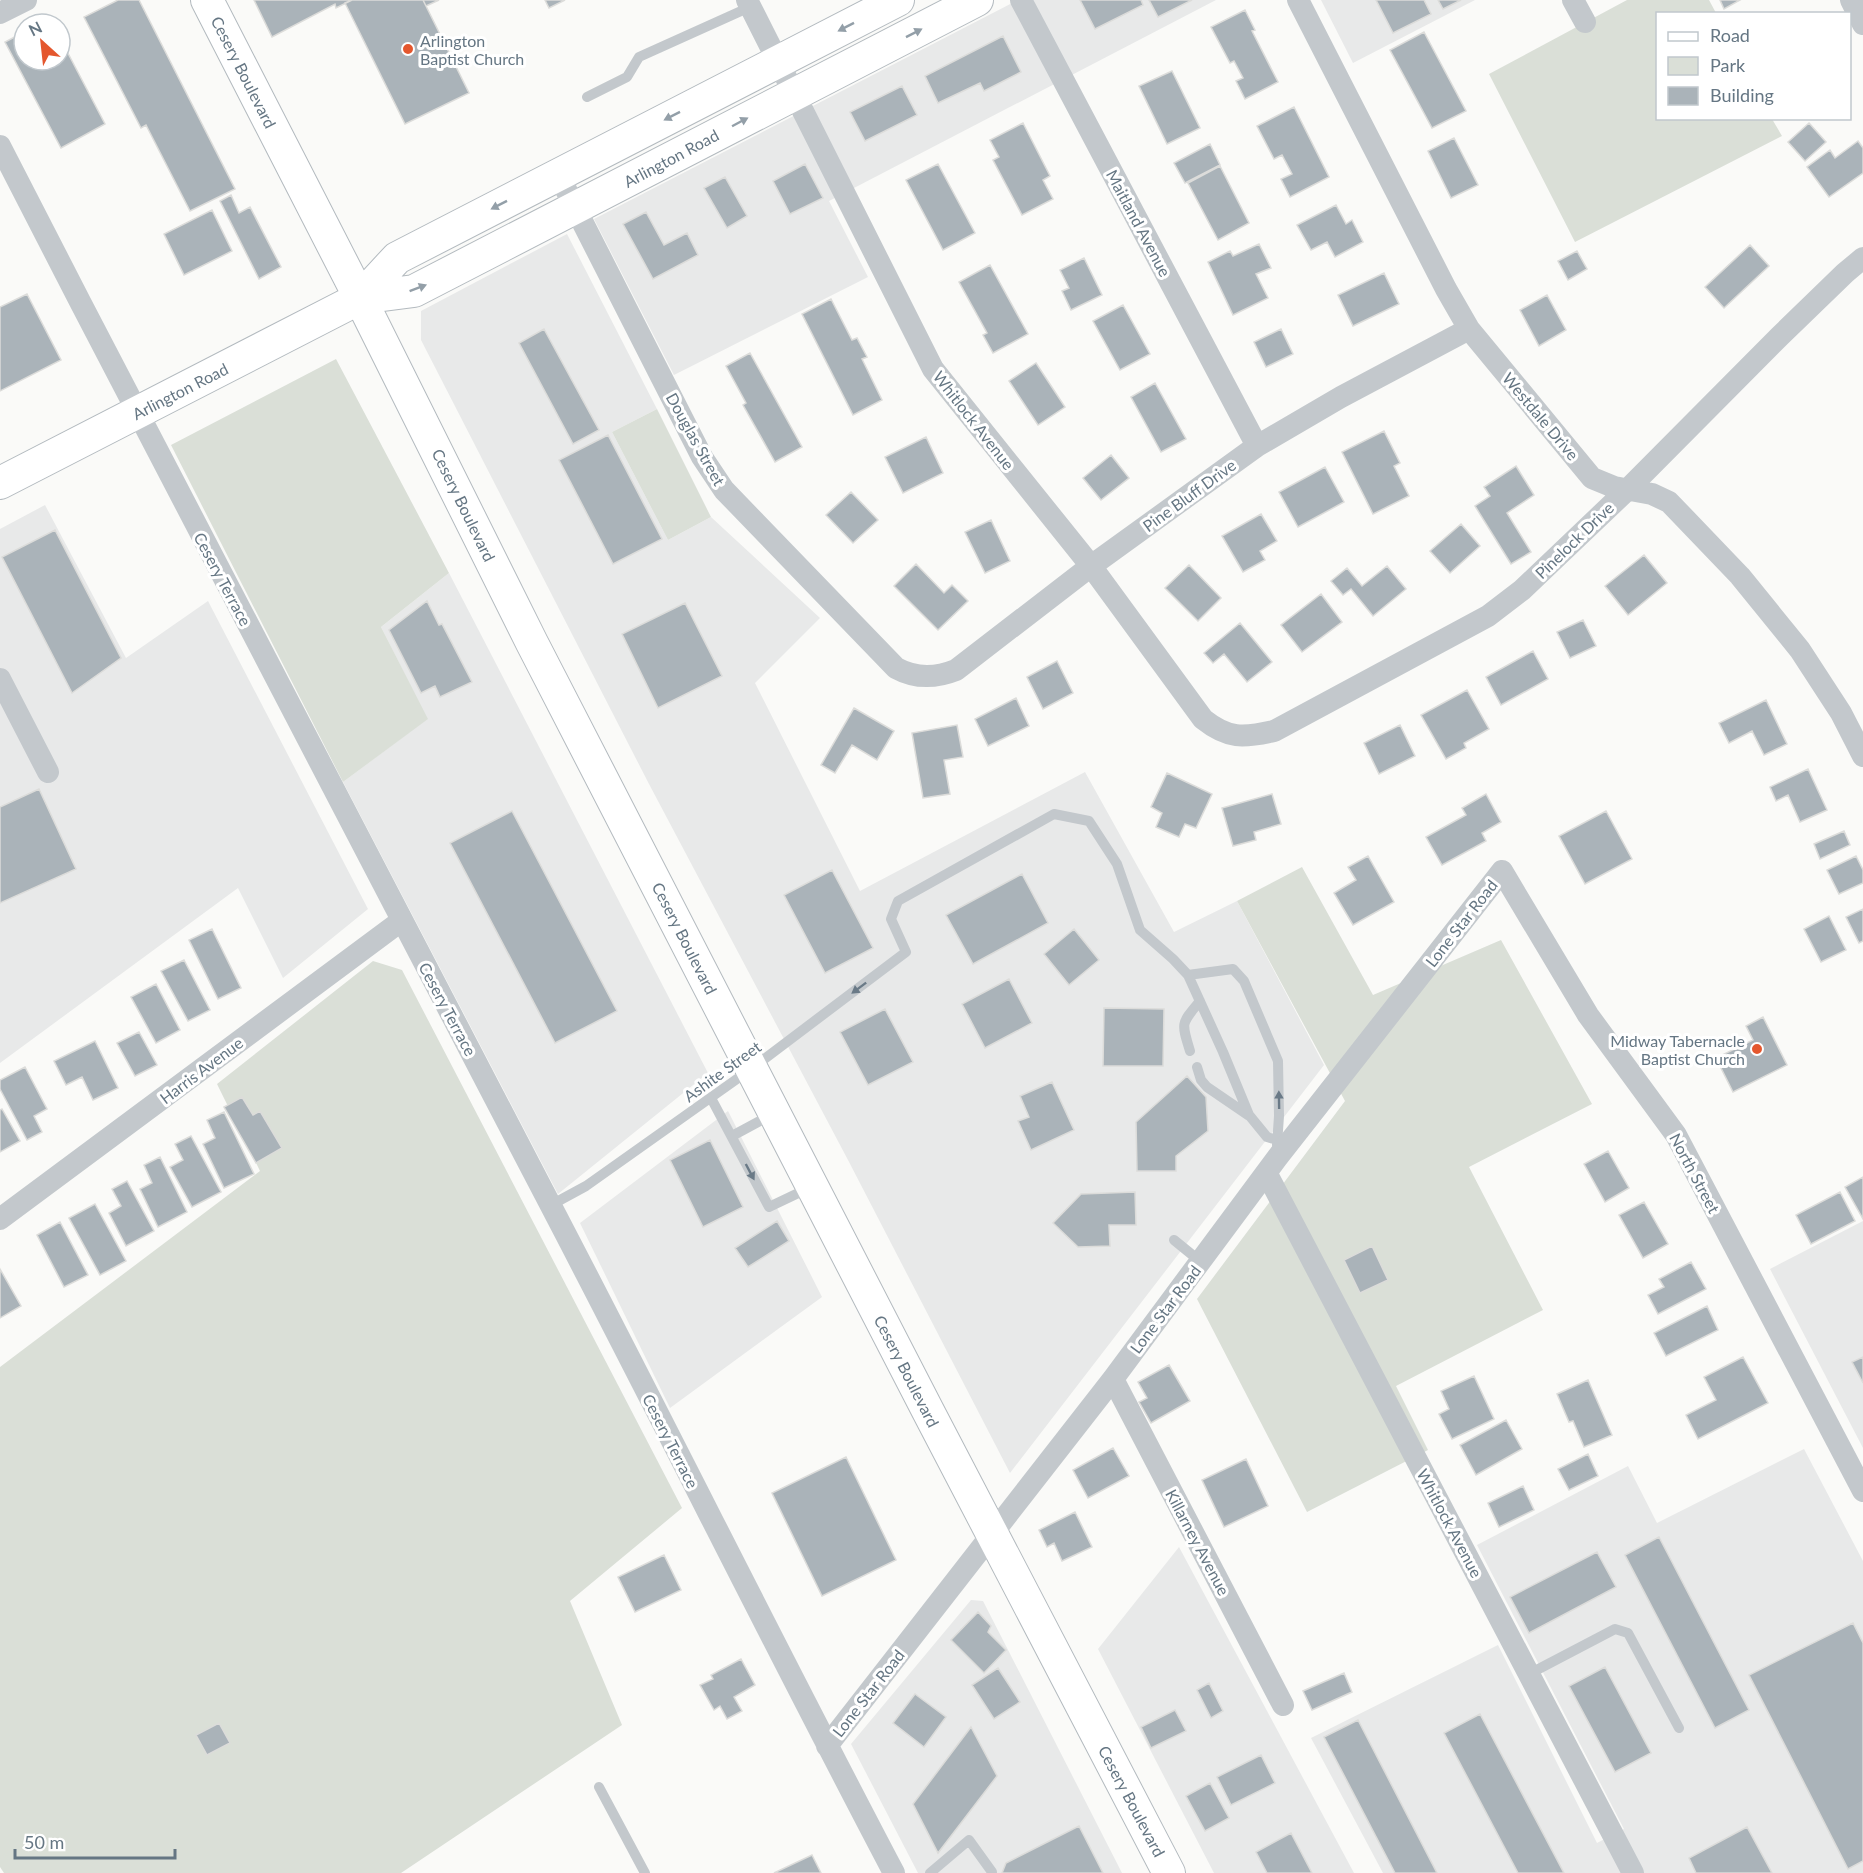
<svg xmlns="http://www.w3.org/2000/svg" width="1863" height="1873" font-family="Lato,sans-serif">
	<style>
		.built { fill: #e8e9e9 }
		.green { fill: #dadfd7 }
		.building { fill: #aab3b9; stroke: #dcdcda; stroke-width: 1.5 }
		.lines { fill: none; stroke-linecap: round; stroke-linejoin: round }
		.secondary-casing { stroke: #b3babf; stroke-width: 34 }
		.lane { stroke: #c3c8cc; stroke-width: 10 }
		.street { stroke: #c3c8cc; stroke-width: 22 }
		.secondary { stroke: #fff; stroke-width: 32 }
		.oneway { fill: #939fa8 }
		.oneway2 { fill: #6a7a87 }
		.poi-dot { fill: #e4572e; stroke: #fff; stroke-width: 2 }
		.labels { text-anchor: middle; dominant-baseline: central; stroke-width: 6; stroke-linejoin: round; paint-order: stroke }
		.poi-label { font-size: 16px; fill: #657683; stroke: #fff; text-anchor: start }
		.street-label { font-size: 16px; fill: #657683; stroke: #fff }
	</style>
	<rect width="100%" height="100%" fill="#fafaf8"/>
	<!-- built -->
	<path class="built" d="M1018 0H1216L829 201 868 277 674 375 594 219Z
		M1321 0H1475L1353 63Z
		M567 234 657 409 612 432 668 540 711 517 820 618 755 683 860 891 1085 772 1174 932 1237 901 1324 1065 1010 1473 848 1160 649 784 421 340V311Z
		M45 505 126 658 208 601 368 909 283 978 238 888 0 1063V529Z
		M449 573 708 1073 558 1194 343 782 427 719 381 627Z
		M728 1111 822 1297 670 1408 580 1223Z
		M1863 1221V1448L1770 1269Z
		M1804 1449 1863 1561V1873H1383L1311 1738 1498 1645 1597 1843 1624 1829 1477 1545 1628 1466 1657 1523Z
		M1179 1547 1354 1873H1214L1098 1649Z
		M971 1600 983 1601 1122 1873H918L851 1744Z"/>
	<!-- green -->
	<path class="green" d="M1627 0H1709L1716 13 1658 14V118L1772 119 1782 136 1575 242 1489 74Z
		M336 359 449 573 381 627 428 719 343 782 171 445Z
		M657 409 711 517 668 540 612 432Z
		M1302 867 1373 995 1501 940 1592 1104 1469 1167 1543 1310 1396 1386 1428 1450 1307 1512 1197 1299 1345 1101 1237 901Z
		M373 961 402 970 682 1508 570 1601 622 1725 401 1873H4L0 1867V1367L260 1171 217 1084Z"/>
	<!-- building -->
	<path class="building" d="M118 0H139L235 189 190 211 146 125 141 128 84 17Z
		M254 0H352L336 8 335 4 272 37Z
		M352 0H423L469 93 405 124 345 3Z
		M423 0H439L426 6Z
		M545 0H565L549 8Z
		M1080 0H1141L1143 5 1095 29Z
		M1149 0H1192L1158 17Z
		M1376 0H1424L1431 14 1393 33Z
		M1438 0H1461L1443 9Z
		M1720 0H1740L1724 9Z
		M1245 10 1255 30 1252 31 1278 82 1245 99 1236 81 1243 78 1234 61 1230 63 1211 27Z
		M50 19 53 24H39Z
		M24 32V60H60V38L105 124 61 148 5 42Z
		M1424 32 1466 111 1432 128 1390 50Z
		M1003 36 1021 72 984 91 980 83 938 103 925 76Z
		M1172 71 1200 128 1167 144 1139 86Z
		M902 86 917 115 865 141 850 112Z
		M1294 107 1329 177 1290 197 1281 179 1292 174 1282 155 1274 159 1257 126Z
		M1023 123 1050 176 1043 180 1053 199 1022 215 993 160 999 157 990 140Z
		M1809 123 1826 142 1805 161 1788 142Z
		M1454 138 1478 185 1451 198 1428 151Z
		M1858 141 1863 148V173L1829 197 1807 167 1830 150 1835 158Z
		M1210 144 1220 165 1185 183 1174 163Z
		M805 164 823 198 790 214 773 181Z
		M938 164 975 233 943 250 906 180Z
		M1220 166 1249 223 1218 240 1188 183Z
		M725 177 747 216 727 228 704 188Z
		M231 195 239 213 250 207 281 267 259 279 220 201Z
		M1336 205 1346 224 1352 220 1363 242 1335 257 1327 242 1311 250 1297 225Z
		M212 210 232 251 184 275 164 234Z
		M646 212 664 245 687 233 698 255 653 279 623 224Z
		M1259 244 1271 268 1256 274 1268 298 1233 315 1208 262 1230 251 1233 256Z
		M1750 245 1769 266 1724 308 1705 287Z
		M1577 251 1587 269 1568 280 1558 261Z
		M1084 258 1102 295 1071 310 1062 291 1069 288 1060 270Z
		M990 265 1028 334 993 353 983 335 987 333 959 282Z
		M1384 273 1399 304 1353 326 1338 295Z
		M27 294 61 360 0 391V307Z
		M1547 295 1566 330 1539 346 1520 310Z
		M831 299 852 340 857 338 867 357 862 359 882 400 853 415 802 314Z
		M1123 305 1150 354 1120 370 1093 321Z
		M544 329 599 430 573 444 519 343Z
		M1281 329 1293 354 1266 367 1254 342Z
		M750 353 802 447 775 462 743 405 746 403 726 366Z
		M1036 363 1065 407 1038 425 1009 381Z
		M1155 383 1186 439 1161 452 1131 397Z
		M1384 431 1400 463 1394 466 1409 496 1373 514 1342 452Z
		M608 435 662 539 613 564 559 460Z
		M926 437 943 473 903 493 885 457Z
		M1111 455 1129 478 1101 500 1083 478Z
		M1516 466 1534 495 1507 513 1531 552 1511 564 1475 506 1490 496 1484 487Z
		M1325 467 1344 502 1298 527 1279 492Z
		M851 492 878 520 853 543 826 515Z
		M1261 514 1277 541 1260 551 1265 560 1243 572 1222 536Z
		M991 520 1010 561 985 573 965 532Z
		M1461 524 1480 546 1450 573 1430 551Z
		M55 530 121 658 72 693 2 557Z
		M1644 555 1667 583 1628 615 1605 586Z
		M916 564 944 593 952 585 968 601 938 630 894 586Z
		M1189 565 1221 598 1198 621 1165 588Z
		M1387 566 1406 589 1373 616 1351 589 1343 595 1331 581 1347 568 1362 586Z
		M1321 594 1342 622 1302 652 1281 625Z
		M427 601 439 625 442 624 472 682 440 697 435 686 421 693 389 630Z
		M685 603 722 676 658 708 622 634Z
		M1583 620 1596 646 1570 658 1557 632Z
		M1240 623 1272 662 1247 682 1224 654 1213 663 1204 653Z
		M1533 651 1548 679 1501 705 1486 677Z
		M1057 661 1073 693 1043 709 1027 677Z
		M1467 690 1489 729 1464 743 1466 748 1446 759 1421 715Z
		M1016 698 1029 726 988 746 975 719Z
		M1766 700 1787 744 1764 755 1752 731 1729 743 1719 723Z
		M854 708 894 731 877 760 852 745 835 773 821 765Z
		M957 725 963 757 944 760 950 794 923 798 912 733Z
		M1400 725 1415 756 1379 774 1364 743Z
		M1808 769 1827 810 1800 822 1788 795 1776 801 1770 787Z
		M1167 773 1212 794 1196 828 1185 824 1179 837 1156 827 1162 813 1151 807Z
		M39 789 76 869 0 903V807Z
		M1272 794 1281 824 1254 832 1256 840 1233 846 1222 808Z
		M1486 794 1501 822 1482 833 1486 841 1442 865 1426 837 1466 815 1462 808Z
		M512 811 617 1011 555 1043 450 843Z
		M1606 811 1632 859 1585 884 1559 836Z
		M1844 831 1850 845 1820 859 1814 844Z
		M1368 856 1394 902 1353 925 1334 893 1356 880 1348 867Z
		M1856 856 1863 870V883L1839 894 1827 870Z
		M832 870 873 948 825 973 784 895Z
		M1022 874 1048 923 973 964 946 915Z
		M1863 909V941L1859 943 1846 917Z
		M1829 916 1846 950 1821 962 1804 929Z
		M212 929 241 988 218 999 189 940Z
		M1074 929 1099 960 1069 985 1044 954Z
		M184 960 210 1010 188 1021 161 971Z
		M1009 979 1032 1023 985 1048 962 1004Z
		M156 984 180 1030 156 1043 131 997Z
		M1104 1008 1164 1009 1163 1066H1103Z
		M885 1009 913 1062 868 1085 840 1032Z
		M1763 1017 1787 1065 1733 1092 1716 1058 1753 1040 1746 1026Z
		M139 1032 157 1065 135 1076 117 1043Z
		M95 1041 118 1088 93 1100 82 1077 66 1085 54 1061Z
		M25 1067 47 1109 34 1116 42 1132 27 1140 0 1089V1080Z
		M1187 1076 1206 1097 1208 1131 1176 1156V1171H1137L1136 1122Z
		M1052 1082 1074 1130 1031 1150 1018 1121 1029 1117 1020 1096Z
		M242 1097 253 1115 260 1111 282 1148 256 1163 224 1107Z
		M2 1109 20 1141 0 1152V1110Z
		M224 1112 254 1174 224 1188 203 1144 215 1138 207 1120Z
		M191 1136 221 1192 192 1207 170 1167 183 1160 175 1144Z
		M710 1140 743 1207 703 1227 670 1160Z
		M1608 1151 1629 1188 1605 1202 1584 1164Z
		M160 1157 187 1212 158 1227 140 1189 152 1183 144 1165Z
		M1863 1177V1219L1845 1187Z
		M127 1181 154 1231 126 1246 109 1213 121 1206 112 1189Z
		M1135 1192 1136 1225H1109L1110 1246 1078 1247 1053 1223 1081 1194Z
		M1840 1192 1855 1221 1811 1244 1796 1215Z
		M1644 1202 1668 1244 1643 1258 1619 1215Z
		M95 1204 126 1261 100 1275 69 1218Z
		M777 1221 789 1241 748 1267 735 1248Z
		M60 1222 88 1275 64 1287 37 1235Z
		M1372 1246 1388 1280 1360 1293 1344 1260Z
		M1691 1262 1706 1289 1658 1314 1648 1295 1664 1287 1659 1279Z
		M0 1269 21 1306 0 1318Z
		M1707 1306 1718 1330 1666 1356 1654 1333Z
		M1743 1357 1768 1403 1698 1439 1686 1415 1716 1400 1704 1377Z
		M1863 1357V1383L1852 1362Z
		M1169 1365 1190 1401 1151 1423 1139 1402 1147 1398 1138 1382Z
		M1474 1376 1494 1419 1452 1439 1439 1414 1449 1409 1441 1391Z
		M1588 1380 1612 1435 1584 1447 1573 1421 1569 1422 1557 1394Z
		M1506 1420 1522 1449 1476 1475 1460 1445Z
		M1113 1448 1129 1476 1088 1498 1073 1470Z
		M1588 1454 1598 1476 1569 1490 1558 1469Z
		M846 1457 896 1560 822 1596 772 1493Z
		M1246 1459 1268 1506 1224 1527 1202 1480Z
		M1523 1486 1534 1510 1499 1527 1488 1503Z
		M1075 1512 1092 1547 1062 1561 1054 1543 1047 1547 1039 1530Z
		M1659 1537 1749 1710 1715 1728 1625 1555Z
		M1597 1552 1616 1587 1529 1633 1510 1597Z
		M664 1555 681 1590 635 1612 618 1577Z
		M978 1612 991 1626 988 1632 1006 1650 984 1673 951 1640Z
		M1853 1623 1863 1643V1861L1848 1869 1749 1675Z
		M741 1659 755 1685 734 1697 742 1711 727 1719 720 1706 714 1710 700 1685 713 1679 711 1675Z
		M1605 1667 1651 1753 1615 1772 1569 1686Z
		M998 1668 1020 1702 994 1719 972 1685Z
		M1344 1673 1352 1692 1312 1710 1303 1691Z
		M1209 1683 1223 1711 1211 1718 1197 1690Z
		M915 1694 946 1717 924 1747 893 1723Z
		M1175 1710 1186 1731 1151 1748 1141 1727Z
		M1480 1714 1564 1873H1518L1444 1733Z
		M1358 1720 1437 1873H1395L1324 1737Z
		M219 1723 230 1743 207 1755 196 1735Z
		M971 1727 997 1776 938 1853 913 1804Z
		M1261 1755 1275 1783 1231 1805 1217 1777Z
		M1210 1783 1229 1818 1205 1831 1186 1796Z
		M1079 1826 1103 1873H1002L1006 1863Z
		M1747 1827 1772 1873H1696L1689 1858Z
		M1291 1833 1312 1873H1267L1256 1852Z
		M812 1855 821 1873H774Z"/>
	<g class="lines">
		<!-- secondary casing -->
		<g class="secondary-casing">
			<path id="secondary" d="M207 0 360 298 532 643 928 1411 1169 1873
				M360 298 414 291 977 0
				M0 483 360 298 397 258 898 0"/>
		</g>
		<!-- lane -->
		<path class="lane" d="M587 97 627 77 639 57 750 7
			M1188 975 1233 969 1244 981 1278 1061 1279 1116 1277 1145
			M1190 1051C1181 1022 1181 1024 1200 1001
			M1197 1067 1201 1080 1207 1087 1248 1115
			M711 1098 769 1207 811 1187
			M732 1136 771 1115
			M551 1205 586 1186 751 1069 906 952 891 919 898 901 1054 814 1089 821 1117 864 1140 930 1173 959 1188 975 1223 1052 1249 1115 1267 1137 1277 1140
			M1174 1240 1201 1262
			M1529 1674 1615 1629 1628 1633 1679 1728
			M599 1787 645 1873
			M930 1873 969 1840 992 1872"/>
		<!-- street -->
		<path class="street" d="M747 0 933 369 1091 566 1203 719C1228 739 1243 738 1274 731L1488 616 1522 590 1627 490 1780 336 1845 273 1863 258
			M1021 0 1257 446
			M1298 0 1446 289 1469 329 1592 478 1614 487 1652 494 1669 502 1740 576 1800 650 1841 713 1863 756
			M1573 0 1585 22
			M1851 0 1863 24
			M0 13 26 0
			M0 146C181 500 368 851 550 1204 666 1426 777 1651 894 1873
			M558 174 702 457 724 490 896 668C916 679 936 678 956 670L1091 566 1257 446 1341 397 1469 329
			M0 679 48 772
			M1267 1174 1633 1873
			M0 1219 401 921
			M1113 1379 1283 1705
			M827 1746 1113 1379 1277 1158 1502 871 1588 1015 1676 1135 1863 1491"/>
		<!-- secondary -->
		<use href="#secondary" class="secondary"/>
	</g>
	<!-- one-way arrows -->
	<defs><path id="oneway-solid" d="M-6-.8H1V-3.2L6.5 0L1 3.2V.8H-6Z" transform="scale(1.5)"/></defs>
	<g class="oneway">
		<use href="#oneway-solid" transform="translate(846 27) rotate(153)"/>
		<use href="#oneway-solid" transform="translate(914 33) rotate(-27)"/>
		<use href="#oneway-solid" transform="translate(672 116) rotate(153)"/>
		<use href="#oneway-solid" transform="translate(740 122) rotate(-28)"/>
		<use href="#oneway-solid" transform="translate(499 205) rotate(153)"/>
		<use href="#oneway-solid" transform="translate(418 288) rotate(-21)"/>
	</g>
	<g class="oneway2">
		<use href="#oneway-solid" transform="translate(859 988) rotate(143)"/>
		<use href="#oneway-solid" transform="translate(1279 1100) rotate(-91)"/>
		<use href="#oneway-solid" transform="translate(750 1172) rotate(62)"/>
	</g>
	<!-- markers -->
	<g class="poi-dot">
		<circle cx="408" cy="49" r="6"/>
		<circle cx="1757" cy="1049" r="6"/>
	</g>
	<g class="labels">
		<!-- poi labels -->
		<g class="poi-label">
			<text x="420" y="40">Arlington<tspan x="420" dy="18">Baptist Church</tspan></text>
			<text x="1745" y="1040" text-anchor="end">Midway Tabernacle<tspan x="1745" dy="18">Baptist Church</tspan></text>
		</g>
		<!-- street labels -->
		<g class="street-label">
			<text transform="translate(244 72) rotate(63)">Cesery Boulevard</text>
			<text transform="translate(671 158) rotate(-28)">Arlington Road</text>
			<text transform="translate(1139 223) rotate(62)">Maitland Avenue</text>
			<text transform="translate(180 391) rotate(-27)">Arlington Road</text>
			<text transform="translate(1541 416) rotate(50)">Westdale Drive</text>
			<text transform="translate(974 420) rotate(52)">Whitlock Avenue</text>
			<text transform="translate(696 439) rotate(61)">Douglas Street</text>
			<text transform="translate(1189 495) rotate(-36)">Pine Bluff Drive</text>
			<text transform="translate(464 505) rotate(64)">Cesery Boulevard</text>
			<text transform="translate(1574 540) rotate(-44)">Pinelock Drive</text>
			<text transform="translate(223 579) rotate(62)">Cesery Terrace</text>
			<text transform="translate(1461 923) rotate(-52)">Lone Star Road</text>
			<text transform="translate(685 938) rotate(63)">Cesery Boulevard</text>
			<text transform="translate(448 1009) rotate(62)">Cesery Terrace</text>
			<text transform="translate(201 1070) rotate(-37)">Harris Avenue</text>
			<text transform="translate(722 1071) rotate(-36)">Ashite Street</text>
			<text transform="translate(1695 1173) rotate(62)">North Street</text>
			<text transform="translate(1165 1309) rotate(-53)">Lone Star Road</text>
			<text transform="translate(907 1371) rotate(63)">Cesery Boulevard</text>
			<text transform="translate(671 1441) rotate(63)">Cesery Terrace</text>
			<text transform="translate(1450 1523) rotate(62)">Whitlock Avenue</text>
			<text transform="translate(1198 1542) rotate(62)">Killarney Avenue</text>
			<text transform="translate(868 1693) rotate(-52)">Lone Star Road</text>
			<text transform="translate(1132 1801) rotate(62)">Cesery Boulevard</text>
		</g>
	</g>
	<!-- legend -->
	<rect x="1656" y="12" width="195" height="108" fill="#ffffff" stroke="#c1c8cd" stroke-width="1.5"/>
	<rect x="1668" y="32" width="30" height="9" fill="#ffffff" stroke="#c1c8cd" stroke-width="1.5"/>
	<text x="1710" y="42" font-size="18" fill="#657683">Road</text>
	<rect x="1668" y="57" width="30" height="18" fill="#dadfd7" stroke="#c1c8cd" stroke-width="1.5"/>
	<text x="1710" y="72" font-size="18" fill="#657683">Park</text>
	<rect x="1668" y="87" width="30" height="18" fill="#aab3b9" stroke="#c1c8cd" stroke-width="1.5"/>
	<text x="1710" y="102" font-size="18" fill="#657683">Building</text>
	<!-- north arrow -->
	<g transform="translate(42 42) rotate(333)"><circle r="28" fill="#ffffff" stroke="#c1c8cd" stroke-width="1.5"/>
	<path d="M0-4.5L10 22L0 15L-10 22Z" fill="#e4572e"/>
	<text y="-9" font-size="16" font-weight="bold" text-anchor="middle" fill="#657683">N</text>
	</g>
	<!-- scale -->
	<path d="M15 1849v9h160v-9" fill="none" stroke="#657683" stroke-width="3"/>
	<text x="24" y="1849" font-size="18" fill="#657683" stroke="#ffffff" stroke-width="4.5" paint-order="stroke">50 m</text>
</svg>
